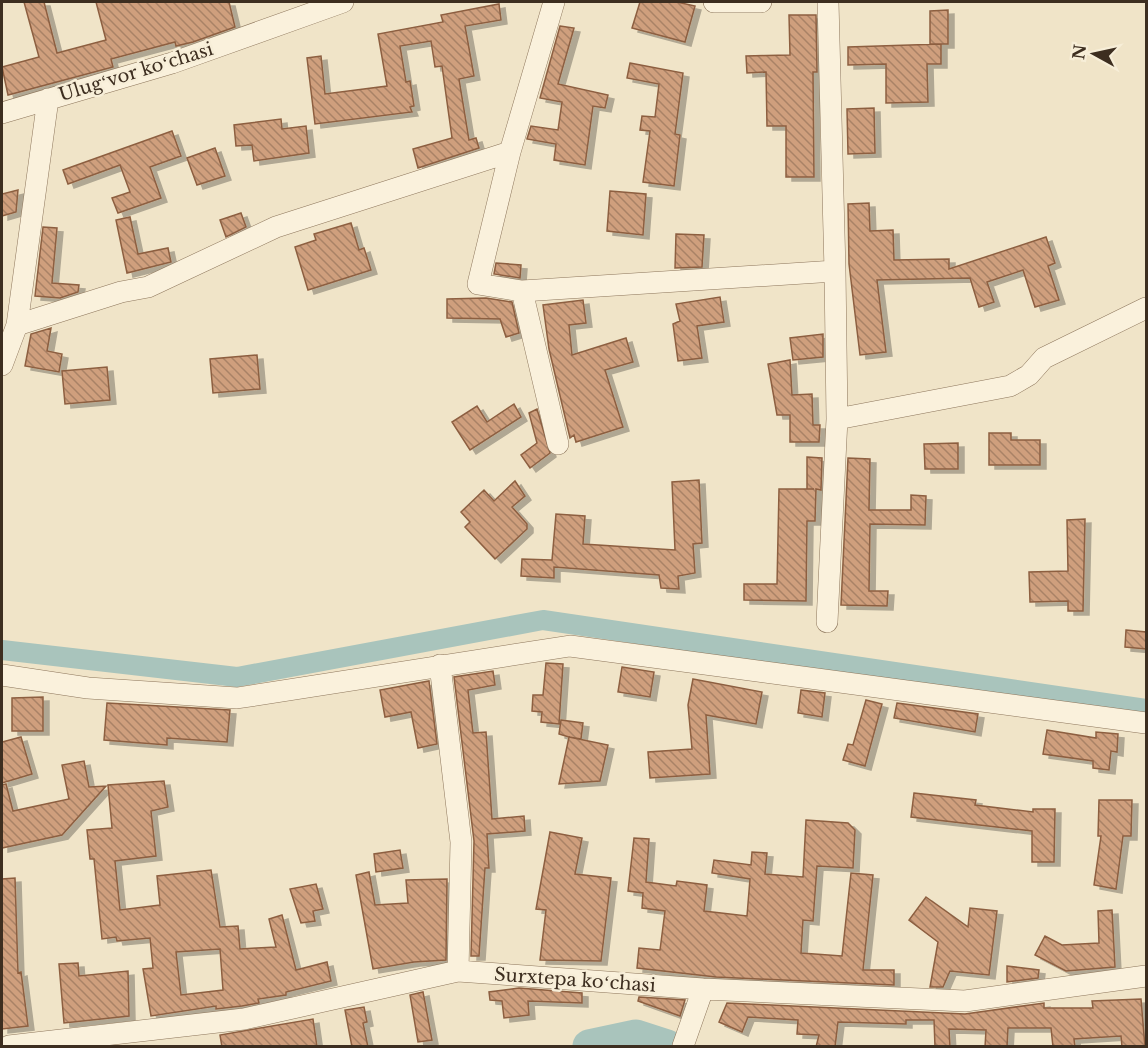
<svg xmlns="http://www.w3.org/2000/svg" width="1148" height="1048" font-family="'Libre Baskerville',serif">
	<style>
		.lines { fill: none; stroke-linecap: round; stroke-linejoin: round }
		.canal { stroke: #a9c4bc; stroke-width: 20 }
		.river { stroke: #a9c4bc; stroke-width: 33 }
		.building { fill: url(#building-back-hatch); stroke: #8d5f41; stroke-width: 1.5; fill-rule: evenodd; filter: url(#shadow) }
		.minor-casing { stroke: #8d765c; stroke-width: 22 }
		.minor { stroke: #faf1dc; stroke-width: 21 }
		.labels { text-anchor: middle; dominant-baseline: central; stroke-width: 5; stroke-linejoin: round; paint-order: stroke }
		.street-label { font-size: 18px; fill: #3d2e20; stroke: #f7eed8 }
	</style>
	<defs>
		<pattern id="building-back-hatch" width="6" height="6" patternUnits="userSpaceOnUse" patternTransform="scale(1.5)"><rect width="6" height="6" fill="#cf9f7d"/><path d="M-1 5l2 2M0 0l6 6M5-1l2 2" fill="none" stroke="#a98266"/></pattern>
		<filter id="shadow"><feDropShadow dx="6" dy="4" stdDeviation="0" flood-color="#0004"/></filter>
	</defs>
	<rect width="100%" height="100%" fill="#f0e4c8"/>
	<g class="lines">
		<!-- canal -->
		<path class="canal" d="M2 650 237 677 543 620 1146 709"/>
		<!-- river -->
		<path class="river" d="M589 1046 636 1036 667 1046"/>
	</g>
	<!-- building -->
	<path class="building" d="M24 2H44L57 53 106 40 96 2H229L235 27 193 42 176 46 175 42 111 59 113 67 8 95 2 67 39 57Z
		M640 2H677L695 6 685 42 632 28Z
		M499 4 501 20 465 26 474 76 459 79 469 140 476 138 479 148 418 168 413 149 452 138 442 66 435 67 431 41 400 46 406 82 410 81 414 106 410 107 412 112 315 124 307 58 321 56 325 94 387 86 378 34 443 22 441 15Z
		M948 10V44H930V11Z
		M789 15H816L817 72H813L814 177H786V126H767L766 72 747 73 746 56 790 55Z
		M560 26 574 28 558 84 608 95 605 108 593 106 585 165 554 160 556 144 527 139 531 126 558 130 562 102 540 98Z
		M941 44V64H927L928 102 886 103V64L848 65V47Z
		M630 63 683 73 675 134 680 135 674 186 643 182 650 131 640 130 642 116 655 117 659 84 627 78Z
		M874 108 875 153 848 154 847 109Z
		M281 119 282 129 306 126 309 153 254 161 252 145 236 146 234 125Z
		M172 131 181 156 150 167 161 198 118 213 112 198 130 192 120 165 68 184 63 170Z
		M215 148 225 176 197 185 187 158Z
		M18 190 16 212 2 216V194Z
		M610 191 646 194 643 235 607 231Z
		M869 203 870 231 893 230 894 260 949 259V269L1046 237 1055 263 1048 266 1059 300 1035 307 1023 270 987 282 994 302 979 307 970 278 877 280 886 352 860 355 849 264 848 204Z
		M241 213 246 227 226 237 220 220Z
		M130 217 138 254 168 248 171 262 127 273 116 220Z
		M351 223 359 250 364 248 371 270 308 290 295 247 316 240 314 234Z
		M43 227 57 228 52 283 79 285 78 292 60 298 35 296Z
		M676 234 704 235 702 267 675 268Z
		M496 263 521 265 520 278 494 274Z
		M720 297 724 322 697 326 702 358 678 361 673 324 680 321 676 304Z
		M486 298 512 302 519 333 506 337 500 319 447 318V299Z
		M583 300 586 323 569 325 572 355 626 338 633 362 605 370 623 427 576 442 574 435 570 438 549 349 543 305Z
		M51 328 47 351 62 354 59 372 25 366 31 334Z
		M823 334V357L793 360 790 338Z
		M257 355 260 389 213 393 210 359Z
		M790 360 792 395 812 394 813 425H820L819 442H790V415H777L768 364Z
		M107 367 110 400 65 404 62 371Z
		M514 404 521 417 470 450 452 422 477 406 487 422Z
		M537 409 550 453 530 468 521 455 537 443 529 413Z
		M989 433H1011V440H1040V465H989Z
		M958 443V469H925L924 444Z
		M807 457 822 458 821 490 816 489 815 521H807L806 601 744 600V584H777L779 489H814H807Z
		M848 458 870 459 869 510H911V495L926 496 925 525 870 524 869 591H888L887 606 841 605Z
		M699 480 702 543 693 544 695 573 678 576 679 589 661 588 659 575 554 567V578L521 576 522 559 552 560 556 514 585 516 583 544 675 550 672 482Z
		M515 481 525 496 512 507 527 524V529L495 559 465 527 470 522 461 512 484 490 494 501Z
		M1085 519 1083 611H1068V601L1030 602 1029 572 1068 571 1067 520Z
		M1126 630 1146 632V649L1125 647Z
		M546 663 563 664 559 724 541 722 542 712 532 711 533 695H543Z
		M622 667 654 672 650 697 618 692Z
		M493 671 495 685 468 690 473 733 486 732 492 819 524 816 525 831 487 834 489 868H485L479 956H471L474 841 454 677Z
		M693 679 762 692 756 724 706 715 710 774 650 778 648 752 692 749 688 705Z
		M429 681 437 744 418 748 411 712 385 717 380 690Z
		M801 690 825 693 822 717 798 713Z
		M43 697V731H12V698Z
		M866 700 882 704 865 766 843 760 848 744 853 745Z
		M107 703 230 710 227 742 167 738V745L104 740Z
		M897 703 978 714 975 732 894 718Z
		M561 720 583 723 581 739 569 737 608 745 600 781 559 784 569 737 559 734Z
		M1047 730 1096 738V732L1118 734 1117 752 1111 751 1109 770 1093 768V761L1043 754Z
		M21 737 32 774 2 783V742Z
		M84 761 89 787 106 786 62 835 2 848V785L6 784 13 811 69 799 62 765Z
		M164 781 168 807 151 811 156 856 115 861 120 910 160 905 157 876 211 870 220 927 238 926 240 949 276 947 269 919 282 915 296 970 327 962 331 981 286 992V995L258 999 259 1003 242 1006 216 1009V1006L151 1016 143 969 153 968 150 938 117 941 116 937 102 939 94 859H90L87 830 112 828 108 785ZM220 949 223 990 181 995 176 952Z
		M914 793 976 800 975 805 1033 812V809H1055L1054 862H1032V831L911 817Z
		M1099 800H1132L1131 836H1123L1116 889 1094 885 1101 836H1098Z
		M806 820 848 823 855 830 853 868 817 866 813 921 803 920 801 953 842 956 851 873 873 875 863 970H894V985L716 977 637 968 639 948 660 950 665 911 642 908 643 893 628 891 634 838 649 839 646 882 676 886 677 881 707 885 704 911 747 916 750 879 712 873 714 860 751 865 752 852 767 853 765 874 803 877Z
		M550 832 582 838 575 874 611 878 601 961 540 960 546 910 536 909Z
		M400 850 403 868 376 872 374 854Z
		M369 872 375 905 408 903 406 880 447 879 446 960 414 962 373 969 356 875Z
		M15 878 18 973 21 972 28 1026 2 1029V879Z
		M316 884 323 909 313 911 315 921 301 923 290 889Z
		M926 897 968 927 970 908 997 911 989 975 950 971 943 987H930L938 942 909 920Z
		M1112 910 1115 967 1066 971 1035 955 1045 936 1062 945 1099 943 1098 911Z
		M78 963 79 976 128 971 129 1016 64 1023 59 964Z
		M1007 966 1039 970 1038 978 1007 982Z
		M519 988 582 993V1003L528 1001 529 1015 504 1018 502 1001 490 1000 489 992Z
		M423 992 432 1040 418 1042 410 995Z
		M639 997 685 1000 680 1016 638 1001Z
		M1141 999 1145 1047H1122L1121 1036 1074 1039 1075 1047H1053L1051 1028H1008L1007 1047H985L986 1030 949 1029 950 1047H935L934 1020H906V1024L838 1022 835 1047H816L819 1035 797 1034 798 1020 748 1017 742 1032 719 1022 727 1003 965 1014 1044 1003V1008H1093L1092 1001Z
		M364 1007 367 1022 363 1023 368 1047H352L345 1010Z
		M313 1019 317 1047H222L220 1035Z"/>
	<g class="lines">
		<!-- minor casing -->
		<g class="minor-casing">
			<path id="minor" d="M714 2H761
				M828 2 835 271
				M2 113 172 63 343 2
				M510 152 478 284 522 291 558 444
				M522 291 835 271 837 419 827 622
				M17 325 121 292 148 287 276 227 510 152 554 2
				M2 365 17 325 48 99
				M837 419 1010 386 1029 375 1044 358 1146 308
				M440 665 461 842 458 971
				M2 675 88 688 237 698 570 646 1146 723
				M9 1046 244 1019 458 971 703 989 965 1001 1146 976
				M683 1046 703 989"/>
		</g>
		<!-- minor -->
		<use href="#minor" class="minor"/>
	</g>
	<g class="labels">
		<!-- street labels -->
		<g class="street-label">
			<text transform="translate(136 72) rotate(-17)">Ulugʻvor koʻchasi</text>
			<text transform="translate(575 980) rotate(4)">Surxtepa koʻchasi</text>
		</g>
	</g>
	<!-- border -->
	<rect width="1148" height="1048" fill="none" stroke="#3d2e20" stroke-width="6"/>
	<!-- north arrow -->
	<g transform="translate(1094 54) rotate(278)" stroke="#f7eed8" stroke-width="4.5" paint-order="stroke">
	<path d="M0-4.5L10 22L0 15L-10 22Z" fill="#3d2e20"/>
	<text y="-9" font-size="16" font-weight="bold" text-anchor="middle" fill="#3d2e20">N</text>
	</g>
</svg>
